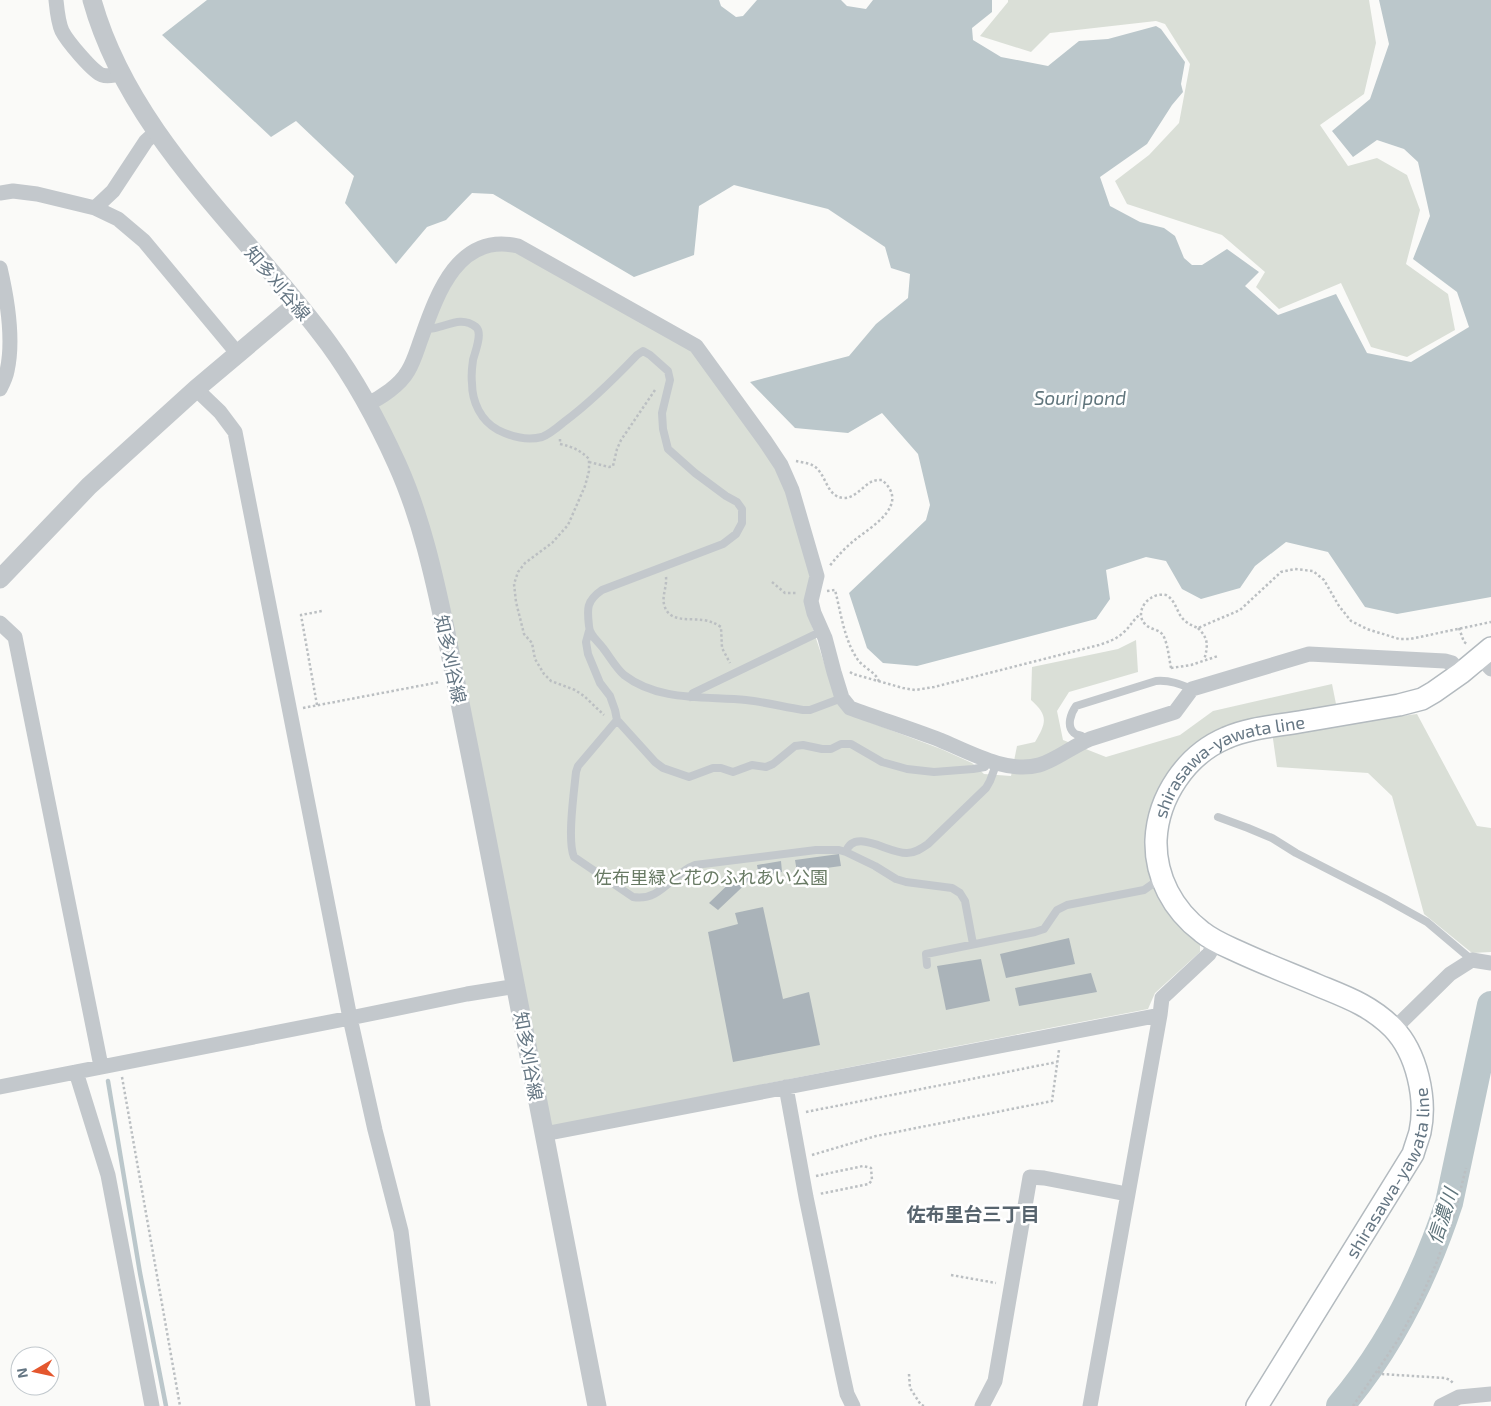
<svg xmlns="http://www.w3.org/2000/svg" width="1491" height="1406" font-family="'Exo 2','Noto Sans JP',sans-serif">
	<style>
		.green { fill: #dadfd7 }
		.water { fill: #bbc7cb }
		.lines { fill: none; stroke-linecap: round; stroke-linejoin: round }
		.stream { stroke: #bbc7cb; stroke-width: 4.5 }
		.river { stroke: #bbc7cb; stroke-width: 28 }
		.building { fill: #aab3b9 }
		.secondary-casing { stroke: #b3babf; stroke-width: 24 }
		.path { stroke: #bbbfc2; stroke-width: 2.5; stroke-dasharray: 2.5 2.5; stroke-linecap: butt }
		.service { stroke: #c3c8cc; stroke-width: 8 }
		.minor { stroke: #c3c8cc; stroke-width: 15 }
		.tertiary { stroke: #c3c8cc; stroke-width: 19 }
		.secondary { stroke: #fff; stroke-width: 21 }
		.labels { text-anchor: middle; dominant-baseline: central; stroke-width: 5; stroke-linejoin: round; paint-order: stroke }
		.street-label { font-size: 18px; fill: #657683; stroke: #fff }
		.park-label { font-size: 18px; fill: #687a64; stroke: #fff }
		.water-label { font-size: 19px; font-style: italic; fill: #60757c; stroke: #fff }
		.neighbourhood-label { font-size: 19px; font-weight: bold; fill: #57646e; stroke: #fff }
	</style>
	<rect width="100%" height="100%" fill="#fafaf8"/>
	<!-- green -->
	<path class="green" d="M1008 0H1369L1376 43 1364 94 1320 125 1348 166 1377 158 1407 175 1420 210 1406 264 1448 294 1455 330 1407 357 1371 347 1341 283 1279 309 1256 287 1265 272 1222 235 1127 204 1115 181 1149 155 1179 123 1190 64 1165 24 1156 21 1050 33 1031 52 980 36 1008 2Z
		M507 243 696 346 781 465 817 576 805 605 834 693 848 714 941 749 972 763 984 774 1011 776 1017 746 1035 742C1046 723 1049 716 1031 700L1032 667 1118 649 1136 640 1138 672 1069 692 1057 711 1063 740 1106 757 1180 735 1213 711 1332 684 1340 724 1417 714 1477 826 1491 828V952L1472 953 1424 914 1392 796 1368 773 1277 767 1270 718C1252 720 1234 722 1218 730 1189 744 1155 781 1151 814 1150 823 1150 832 1150 841 1149 861 1148 878 1158 897 1168 914 1186 928 1200 942V952L1155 993 1148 1009 916 1054 569 1123 544 1134 435 584 367 404 383 396 420 340 470 253Z"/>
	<!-- water -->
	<path class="water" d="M207 0H719L721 6 736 17 743 16 757 0H841L847 6 866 9 873 0H992V12L972 28 973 40 1001 57 1048 66 1079 41 1108 39 1156 26 1161 29 1185 62 1181 84 1183 92 1172 105 1147 144 1100 177 1110 206 1140 222 1164 228 1175 236 1184 258 1192 265H1202L1227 249 1259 272 1245 286 1278 315 1336 294 1367 353 1411 362 1469 327 1457 292 1413 259 1430 216 1418 162 1404 149 1377 140 1353 157 1332 131 1370 99 1389 44 1379 0H1491V597L1397 614 1365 607 1328 552 1286 542 1255 566 1240 588 1201 599 1182 589 1166 561 1146 557 1106 570 1110 599 1096 619 917 666 883 663 867 648 849 593 926 520 930 505 918 454 882 413 848 433 795 428 750 382 849 356 876 324 908 298 910 274 891 268 885 247 828 209 734 185 699 206 694 255 634 277 493 194 472 193 446 220 427 227 396 264 345 203 354 176 296 121 271 137 162 35Z"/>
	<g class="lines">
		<!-- stream -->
		<path class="stream" d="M108 1081 140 1273 166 1406"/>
		<!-- river -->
		<path class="river" d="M1340 1406C1390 1347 1425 1276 1449 1203L1491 1005"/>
	</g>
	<!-- building -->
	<path class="building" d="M839 854 841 866 797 872 795 860Z
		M781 861 782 872 759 876 757 865Z
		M744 869 754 876 718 910 709 903Z
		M763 907 783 999 809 992 820 1045 733 1062 708 932 738 924 735 913Z
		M1069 938 1075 964 1006 978 1000 954Z
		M981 959 990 1001 946 1010 937 966Z
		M1091 973 1097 992 1019 1006 1015 988Z"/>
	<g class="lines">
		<!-- secondary casing -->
		<g class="secondary-casing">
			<g id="secondary">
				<path id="s1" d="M1257 1406 1413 1154C1415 1147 1418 1139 1420 1132 1427 1099 1417 1053 1393 1028 1370 1005 1346 997 1317 985 1291 974 1265 964 1239 952 1226 946 1213 941 1202 932 1173 910 1155 877 1156 840 1158 797 1186 755 1226 738 1250 727 1279 726 1305 721 1336 716 1368 710 1399 705L1422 699 1434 692 1461 673 1491 648"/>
			</g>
		</g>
		<!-- path -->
		<path class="path" d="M560 439V444C573 447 580 450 589 459V471L585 486 568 525 552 543 525 563 518 572 514 584 516 602 524 634 532 643 535 659 544 674 551 681 575 690 584 696 604 715
			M796 461C801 462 808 463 812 465 827 472 825 497 844 498 855 498 862 487 871 482 874 480 878 480 882 480 910 504 874 525 856 539 846 547 837 556 829 567
			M589 462 609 467 613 466 617 449 621 440 655 390
			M666 577C667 586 662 596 664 604 668 623 689 618 703 620 710 621 715 623 721 627L722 648 730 663
			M772 582 785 593H797
			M827 591 835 590C841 613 844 640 858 660 864 668 877 673 879 682
			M1198 628C1209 639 1208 646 1204 660
			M1459 628 1464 642 1467 644
			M1171 668C1169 658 1168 646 1164 637 1161 629 1150 630 1145 624 1137 616 1142 603 1151 598 1155 595 1161 594 1166 595 1176 600 1177 614 1184 620 1188 624 1193 626 1198 628L1240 610 1281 572 1295 569 1313 571 1324 580 1339 606 1351 621 1367 629 1399 639H1410L1491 622
			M1171 668 1191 665 1218 656
			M850 672 853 674 903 688 915 690 934 687 1099 645C1108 642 1117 639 1124 632 1131 626 1134 618 1141 614
			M317 705 301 615 322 611
			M303 708 440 682
			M122 1077 180 1406
			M806 1112 1057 1062
			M812 1155 876 1136 1052 1101 1059 1050
			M816 1176 863 1166 871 1168 872 1180 869 1184 819 1194
			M951 1275 996 1283
			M1378 1371 1381 1374 1445 1378 1450 1380 1453 1383
			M909 1374 910 1388 921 1405 924 1406
			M1353 1406 1398 1340 1420 1300 1436 1264 1455 1212 1466 1168"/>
		<!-- service -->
		<path class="service" d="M425 328C441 332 458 313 476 327 483 333 475 352 473 360 472 367 471 375 472 383 472 402 481 421 498 430 512 437 526 441 542 437 550 434 558 427 564 422 591 402 614 379 637 355L643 351 650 355 668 371 670 380 662 413 663 429 668 449 695 473 726 496 737 502 742 509V523L736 534 723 544 602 590C586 601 587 609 589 626 589 635 598 641 603 648 610 657 616 668 624 675 659 702 706 696 746 700 765 702 784 707 803 710H810L842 698
			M589 631 586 642 588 654 600 683 610 696 615 710 617 720 655 762 663 768 689 777 713 768H721L733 772 752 765 766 767 773 764 795 746 803 745 822 749H831L841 744H851L882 762 907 769 934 772 973 769 985 767 988 760
			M690 697 693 693 822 631
			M617 720 578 766 576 772C574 792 567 841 574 857L633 897C661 902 672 873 695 865L816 850H839L846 852 875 866 896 879 906 882 952 888 960 893 965 901 973 944
			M1084 742 1082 736C1079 735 1076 735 1074 733 1066 726 1071 713 1076 706L1156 681C1170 680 1180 684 1192 689
			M1218 817 1248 828 1272 838 1296 853 1384 898 1427 922 1472 960
			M846 852C854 827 889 854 907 853 915 853 921 849 928 844L986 788 990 781 997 762
			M927 965 926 954 1035 932 1044 929 1057 910 1067 905 1144 890 1161 878"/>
		<!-- minor -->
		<path class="minor" d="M56 0C57 10 58 22 62 31 67 41 93 72 102 75 108 77 116 75 122 73
			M0 193 13 191 37 194 95 208 118 219 144 241 238 354
			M95 208 113 191 146 141 157 131
			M0 268C7 298 14 340 7 371 6 377 3 383 0 389
			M196 389 220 412 235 432 350 1018 375 1130 401 1231 423 1406
			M367 404C381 398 400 385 408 371 414 361 417 350 421 339 437 294 458 232 518 246L696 346 765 441 781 465 792 490 817 576 811 601 814 613 825 638 834 672 842 698 850 708C880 719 911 729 940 740 969 752 1007 774 1039 765 1056 760 1073 746 1090 739L1175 712 1192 689 1309 654 1445 661 1452 663 1461 673
			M0 623 15 637 101 1066
			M1480 657 1491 669
			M1394 1029 1450 974 1472 960 1491 963
			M76 1072 108 1175 152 1406
			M0 1087 350 1018 467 994 517 986
			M786 1087 806 1197 842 1371 847 1394 853 1406
			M544 1134 1160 1015
			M982 1406 995 1381 1030 1177 1044 1178 1127 1194
			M1090 1406 1160 1015 1162 998 1209 954 1216 942
			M1441 1406 1459 1397 1491 1394"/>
		<!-- tertiary -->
		<path class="tertiary" d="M92 0C130 137 248 233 329 344 356 381 378 422 397 464 421 517 434 576 446 633 457 687 468 743 479 798 519 1000 557 1203 597 1406
			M0 579 89 486 196 389 297 304"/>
		<!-- secondary -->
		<use href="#secondary" class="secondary"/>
	</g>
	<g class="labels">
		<!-- street labels -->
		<g class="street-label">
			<text transform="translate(278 283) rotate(50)">知多刈谷線</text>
			<text transform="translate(451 659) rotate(78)">知多刈谷線</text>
			<text stroke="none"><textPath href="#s1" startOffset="869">shirasawa-yawata line</textPath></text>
			<text transform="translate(529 1056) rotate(80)">知多刈谷線</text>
			<text stroke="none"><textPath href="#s1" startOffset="270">shirasawa-yawata line</textPath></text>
		</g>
		<!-- park labels -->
		<g class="park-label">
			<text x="711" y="877">佐布里緑と花のふれあい公園</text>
		</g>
		<!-- water labels -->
		<g class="water-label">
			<text x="1080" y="397">Souri pond</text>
			<text transform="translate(1442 1216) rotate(-72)">信濃川</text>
		</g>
		<!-- neighbourhood labels -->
		<g class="neighbourhood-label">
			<text x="973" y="1213">佐布里台三丁目</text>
		</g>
	</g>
	<!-- north arrow -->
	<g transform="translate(35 1371) rotate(261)"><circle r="24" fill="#ffffff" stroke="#c1c8cd"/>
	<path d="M0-4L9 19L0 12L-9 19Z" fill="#e4572e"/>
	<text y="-8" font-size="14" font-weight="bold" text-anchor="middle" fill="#657683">N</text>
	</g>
</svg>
